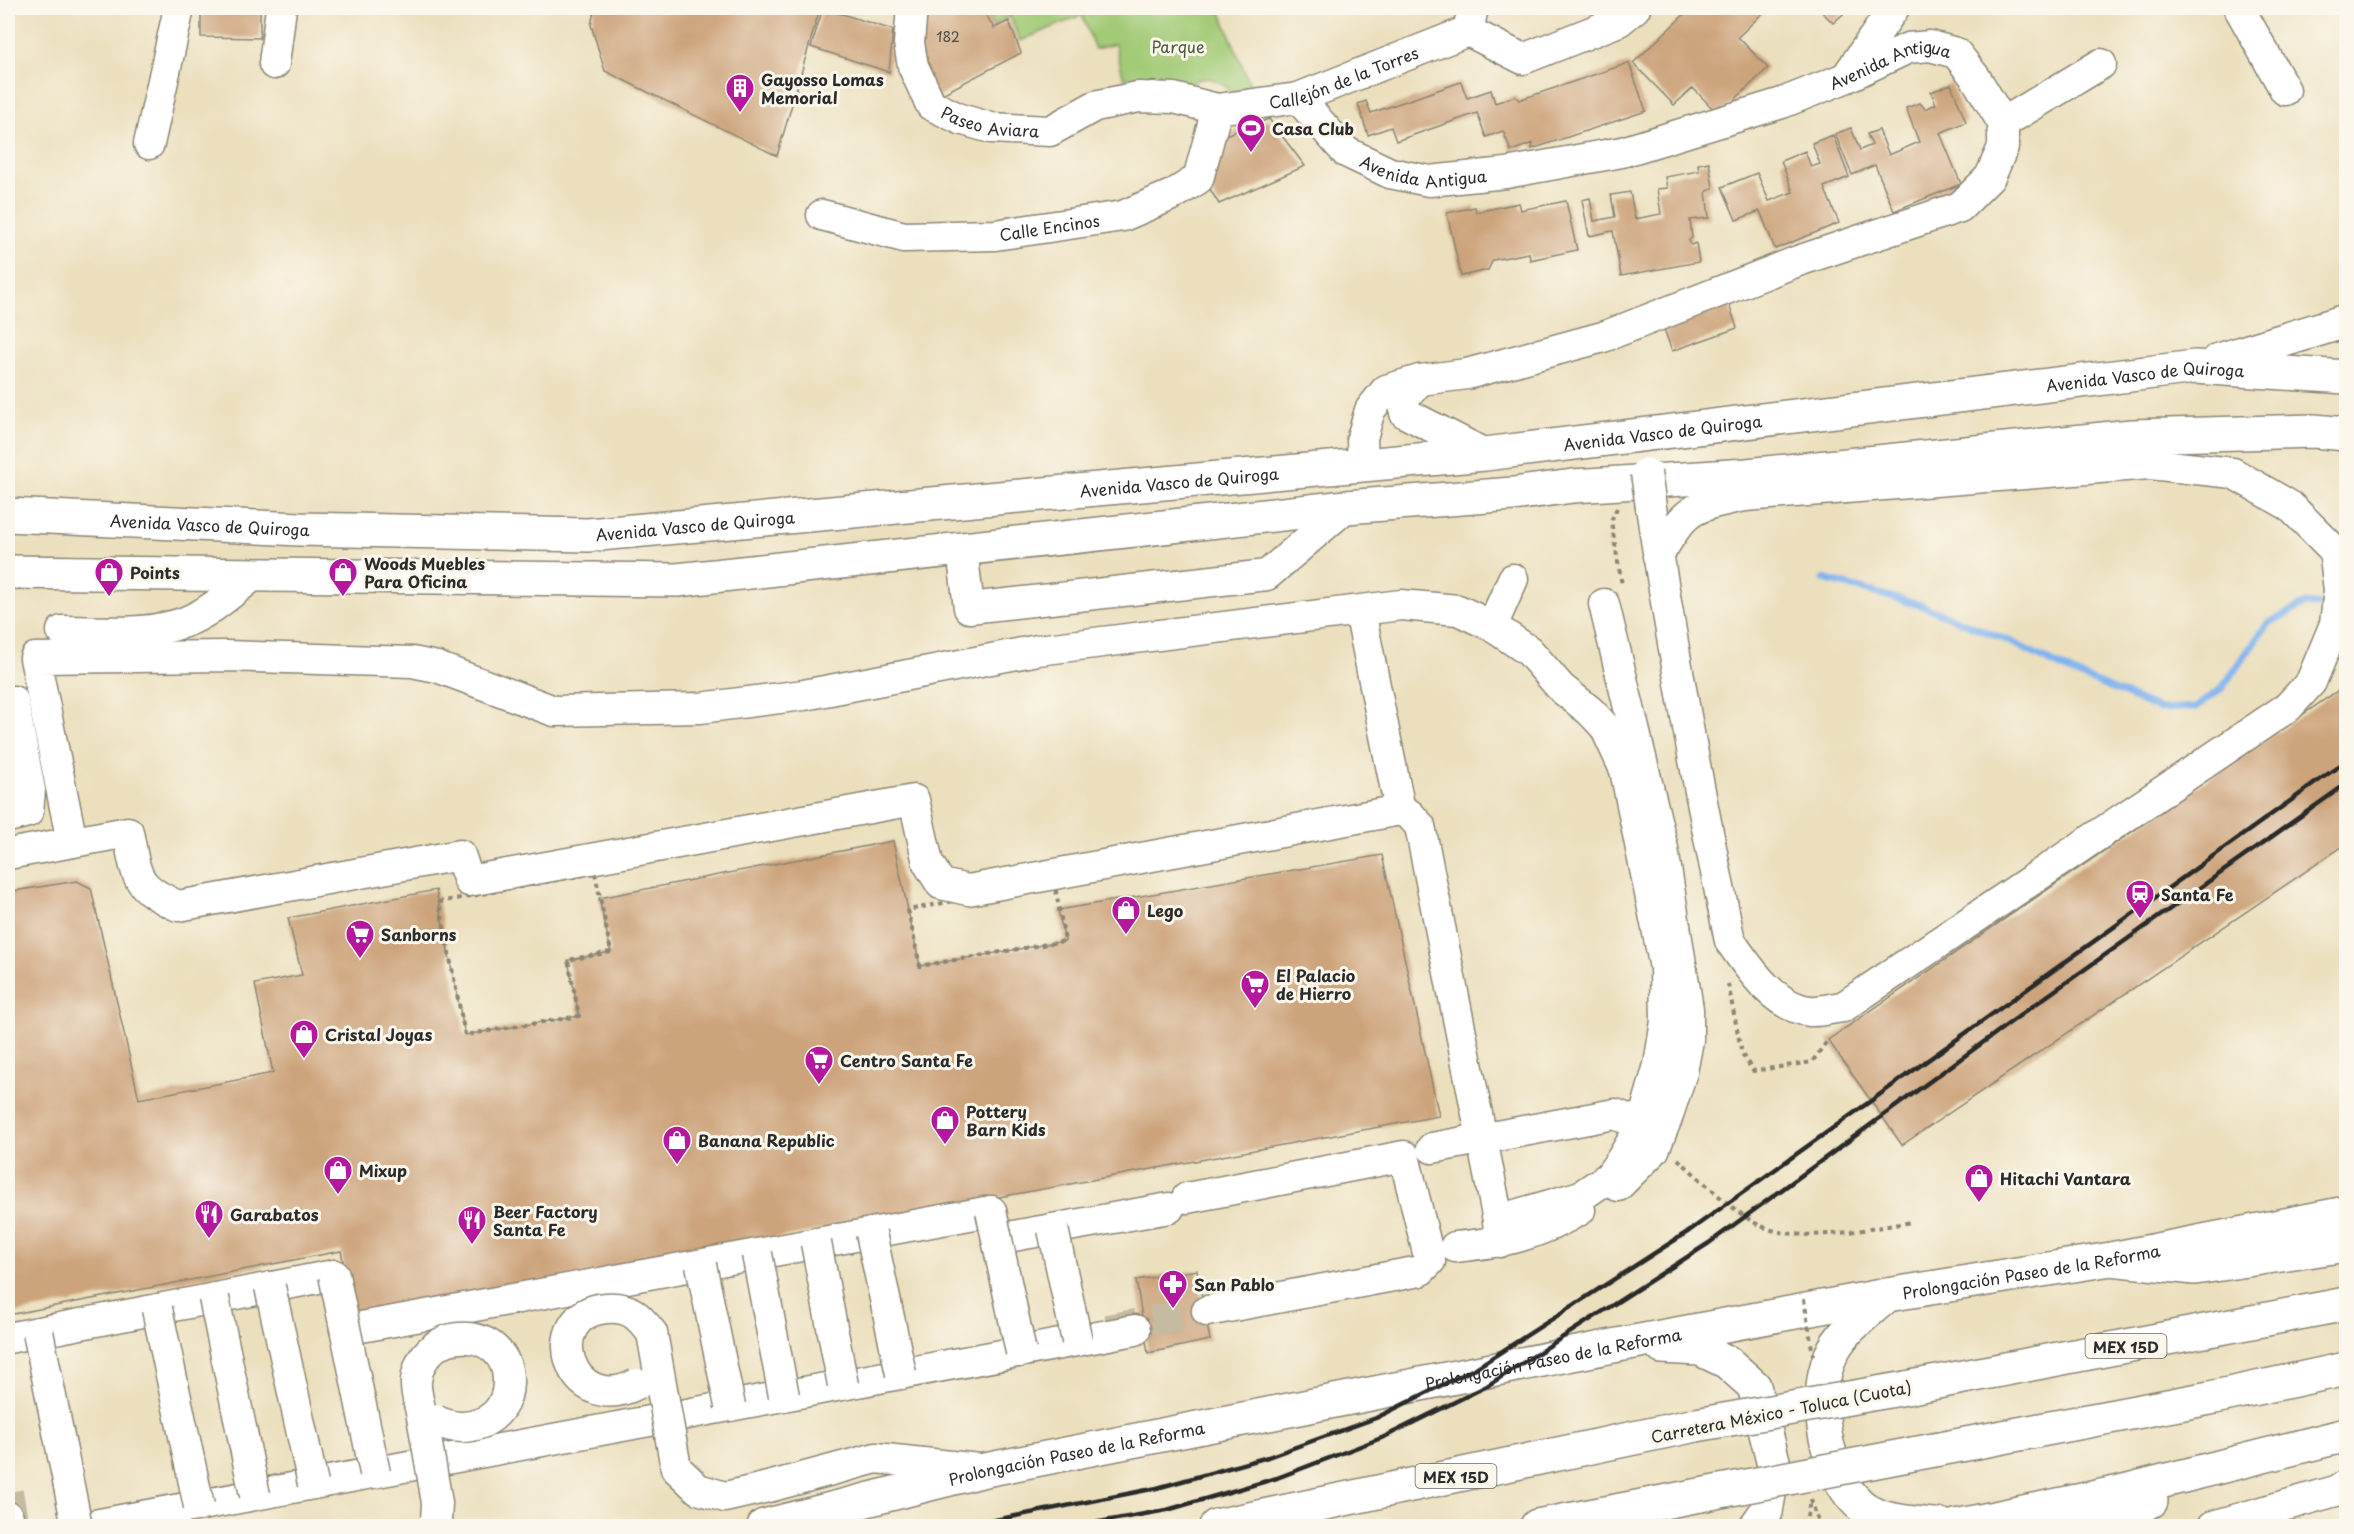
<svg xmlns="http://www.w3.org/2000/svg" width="2354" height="1534" font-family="'Playpen Sans',sans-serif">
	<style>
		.green { fill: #a3cb77; stroke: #677b51; stroke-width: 1.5 }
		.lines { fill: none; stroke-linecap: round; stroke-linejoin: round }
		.stream { stroke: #80b4ee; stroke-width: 7 }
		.building { fill: #cca37a }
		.minor-tunnel { stroke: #c5bba0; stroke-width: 30; stroke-dasharray: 30 15; stroke-linecap: butt }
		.minor-casing { stroke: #8b8574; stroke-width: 33 }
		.major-casing { stroke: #8b8574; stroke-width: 36 }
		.highway-casing { stroke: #8b8574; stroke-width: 36 }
		.path { stroke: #8b8574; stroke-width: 4; stroke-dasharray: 4.5 4.5; stroke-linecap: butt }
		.minor { stroke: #fff; stroke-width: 30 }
		.major { stroke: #fff; stroke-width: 33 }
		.highway { stroke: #fff; stroke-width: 33 }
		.rail { stroke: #2b2b2b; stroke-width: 4.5 }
		.minor-bridge-casing { stroke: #8b8574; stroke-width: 33; stroke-linecap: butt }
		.highway-bridge-casing { stroke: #8b8574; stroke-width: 36; stroke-linecap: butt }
		.path-bridge { stroke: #8b8574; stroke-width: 4; stroke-dasharray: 4.5 4.5; stroke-linecap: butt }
		.minor-bridge { stroke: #fff; stroke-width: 30 }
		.highway-bridge { stroke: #fff; stroke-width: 33 }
		.labels { text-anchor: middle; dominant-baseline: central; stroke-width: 6; stroke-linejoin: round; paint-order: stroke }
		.number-label { font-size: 14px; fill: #53493f }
		.shield { fill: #fbf7ec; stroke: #696865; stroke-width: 1.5 }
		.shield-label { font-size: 15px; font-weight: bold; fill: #2b2b2b }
		.park-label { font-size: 16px; fill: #4f5b42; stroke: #fbf7ec }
		.street-label { font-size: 16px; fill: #2b2b2b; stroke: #fbf7ec }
		.poi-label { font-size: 16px; font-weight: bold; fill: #2b2b2b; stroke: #fbf7ec; text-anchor: start }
	</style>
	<rect width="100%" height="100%" fill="#fbf7ec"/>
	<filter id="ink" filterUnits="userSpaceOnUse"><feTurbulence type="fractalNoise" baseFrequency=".0167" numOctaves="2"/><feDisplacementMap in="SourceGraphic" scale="12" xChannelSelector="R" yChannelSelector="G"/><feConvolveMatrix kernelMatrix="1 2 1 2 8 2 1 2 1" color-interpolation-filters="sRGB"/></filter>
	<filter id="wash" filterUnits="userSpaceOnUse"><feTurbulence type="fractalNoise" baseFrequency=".008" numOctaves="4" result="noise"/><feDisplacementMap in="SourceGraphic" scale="24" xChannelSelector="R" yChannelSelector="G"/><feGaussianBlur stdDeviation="1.35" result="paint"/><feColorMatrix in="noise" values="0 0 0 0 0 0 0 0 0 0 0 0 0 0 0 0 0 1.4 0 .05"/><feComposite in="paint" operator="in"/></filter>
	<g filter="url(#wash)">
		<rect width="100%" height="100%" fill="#ebdfbd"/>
		<!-- green -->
		<path class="green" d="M984 8H1219L1252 90 1233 94C1216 75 1202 73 1181 89 1160 78 1147 73 1124 79L1115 44 1095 49 1082 15 1020 41 1010 16 994 26Z"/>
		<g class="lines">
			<!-- stream -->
			<path class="stream" d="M1824 579 1920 605 2009 641 2071 672 2160 709 2196 707 2222 688 2267 624 2307 603 2320 605"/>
		</g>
		<g id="blocks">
			<!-- building -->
			<path class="building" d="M201 8H260V38L201 37Z
				M595 8H820L777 156 605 71 591 25Z
				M823 8 893 30 889 72 811 47Z
				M942 8H982L994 28 1009 21 1021 53 929 101 913 66 922 16Z
				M1691 8H1768L1738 37 1768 68 1719 115 1693 88 1674 105 1633 63Z
				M1818 8H1850L1833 23Z
				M1629 63 1646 111 1532 149 1533 143 1511 151 1503 131 1486 137 1477 113 1396 141 1391 127 1368 135 1358 104 1366 101 1371 113 1461 82 1467 98 1491 90 1495 103 1515 96 1519 100Z
				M1951 84 1966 122 1940 133 1961 184 1894 211 1875 165 1852 175 1835 134 1851 128 1860 150 1872 145 1867 134 1879 130 1889 155 1919 142 1906 108 1920 103 1925 109 1936 104 1931 92Z
				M1269 119 1305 166 1219 204 1202 176 1209 141Z
				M1833 135 1849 177 1824 187 1839 223 1775 249 1760 211 1736 220 1722 187 1757 173 1769 201 1793 192 1781 161 1805 151 1811 167 1820 164 1812 143Z
				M1709 162 1713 188 1706 192 1709 218 1690 220 1692 238 1689 240 1691 245 1696 243 1699 262 1621 276 1613 231 1589 236 1582 200 1590 198 1594 221 1615 217 1611 195 1630 192 1635 219 1661 214 1657 189 1667 188 1665 177 1699 171 1698 164Z
				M1566 201 1577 250 1530 260 1529 253 1493 260 1488 270 1461 276 1447 213 1475 207 1476 212 1519 203 1521 210Z
				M1726 295 1737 328 1672 351 1660 318Z
				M2346 685V844L1902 1145 1828 1040Z
				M893 841 920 966 1065 941 1058 910 1382 855 1439 1116 354 1316 341 1251 8 1315V892L77 881 91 888 139 1099 273 1073 255 984 302 975 288 918 436 890 465 1035 579 1016 568 960 611 952 599 898Z
				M1197 1270 1210 1340 1148 1353 1136 1280Z"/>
		</g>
	</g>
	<g filter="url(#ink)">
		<use href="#blocks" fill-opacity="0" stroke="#8b8574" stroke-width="1.5"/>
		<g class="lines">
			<!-- minor-tunnel -->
			<path class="minor-tunnel" d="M1107 1329 1207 1311
				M8 1492 14 1526"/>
			<!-- minor casing -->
			<g class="minor-casing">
				<g id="minor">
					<path id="s1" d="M912 8 909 43 913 66 931 105 960 119 991 128 1050 131 1095 106 1138 97 1174 98 1217 109 1298 98 1468 31"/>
					<path d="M2239 8 2285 90"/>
					<path d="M1468 31 1523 59 1619 21 1635 8"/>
					<path d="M1468 31 1473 8"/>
					<path d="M274 64 281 8"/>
					<path d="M1847 76 1894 8"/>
					<path id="s2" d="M1298 98 1346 152 1390 173 1429 181 1506 173 1622 152 1782 103 1845 78 1908 48 1930 46 1956 53 1975 77 2003 123V147L1990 177 1960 207 1798 261 1603 337 1467 374 1420 380 1386 390 1370 410 1362 438 1363 465"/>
					<path d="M2003 123 2101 64"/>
					<path d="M149 144 179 8"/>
					<path id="s3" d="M822 215 904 237 995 235 1123 216 1174 194 1198 179 1217 109"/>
					<path d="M1420 380 1404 398 1405 413 1485 454"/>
					<path d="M1651 507C1673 653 1700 797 1730 941 1749 968 1774 1007 1810 1011 1820 1012 1833 1008 1843 1007L2288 707 2311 682 2335 624 2339 590 2334 550 2290 506 2233 473 2150 464 1745 496C1691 507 1687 507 1658 556"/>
					<path d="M962 549 969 608 1267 575 1346 507"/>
					<path d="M1604 604 1663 849 1688 1009V1040L1682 1072 1667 1118 1654 1150 1618 1186"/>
					<path d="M1360 611 1400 810"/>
					<path d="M1492 626 1513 579"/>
					<path d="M62 631C102 631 147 636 185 622 211 612 232 592 254 575"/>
					<path d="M8 817 28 812 30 790 13 701"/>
					<path d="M72 842 35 658 227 656 412 662 437 667 554 711 700 708 804 695 1038 650 1401 605 1458 610 1492 626 1529 651 1561 688 1590 711 1605 727 1625 770 1665 968 1666 1021 1659 1065 1642 1125 1621 1160 1609 1177 1581 1196 1498 1220"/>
					<path d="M8 854 128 832C137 876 133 886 178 906L460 855 469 881 914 800 928 863 941 884 968 890 1400 810 1410 815 1420 826 1498 1220 1500 1242"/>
					<path d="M1432 1148 1615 1114 1642 1125 1651 1144"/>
					<path d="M1187 1198 1404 1156 1430 1261 1420 1271 1207 1311"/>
					<path d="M997 1239 1169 1208"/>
					<path d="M1455 1247C1506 1242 1535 1236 1580 1210"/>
					<path d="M345 1330 991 1211"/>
					<path d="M8 1338 334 1275"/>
					<path d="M772 1486 876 1458 979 1469"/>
					<path d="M8 1517 9 1526"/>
					<path d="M89 1526 1135 1330"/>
					<path d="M2213 1526 2346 1488"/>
				</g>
			</g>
			<!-- major casing -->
			<g class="major-casing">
				<g id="major">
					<path d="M2219 360 2346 321"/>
					<path id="s4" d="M8 515 300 529 588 535 1485 454 2195 367 2346 377"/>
					<path d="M8 572 677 580 1346 507 1513 494 1573 486 1747 475 2132 436 2314 431 2346 434"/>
					<path d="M1887 1295C1868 1313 1841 1331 1831 1355 1810 1400 1827 1498 1879 1516 1898 1523 1922 1523 1943 1526"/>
					<path d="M1662 1347 1700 1349 1727 1362 1754 1386 1774 1465 1766 1512 1756 1526"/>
					<path id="s5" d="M764 1526 985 1470 1618 1345 1887 1295 2111 1259 2346 1213"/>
					<path d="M1956 1526 2116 1493 2346 1435"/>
					<path d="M2083 1526 2136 1509 2151 1501"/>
				</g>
			</g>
			<!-- highway casing -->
			<g class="highway-casing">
				<path id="highway" d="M2111 1259 2195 1268 2346 1245
					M1906 1388 2346 1304
					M2336 1438 2346 1436
					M1913 1454 2210 1398 2346 1369
					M2342 1489 2346 1487
					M1216 1526 1696 1425
					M1537 1526 1700 1495"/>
			</g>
			<!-- path -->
			<path class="path" d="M1617 508 1611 521 1622 585
				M595 873 611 952 568 960 579 1016 465 1035 439 902Z
				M1054 881 1065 941 920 966 908 910Z
				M1728 984 1742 1054 1753 1071 1812 1062 1828 1040
				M1678 1159C1699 1178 1737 1215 1761 1226 1803 1245 1869 1228 1913 1222
				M1811 1499 1819 1526
				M1805 1526 1810 1501"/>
			<!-- minor -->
			<use href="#minor" class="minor"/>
			<!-- major -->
			<use href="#major" class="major"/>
			<!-- highway -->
			<use href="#highway" class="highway"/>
			<!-- rail -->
			<path class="rail" d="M965 1526 1157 1488 1268 1457 1376 1418 1476 1368 1689 1231 2346 761
				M1077 1526 1167 1510 1277 1478 1384 1437 1487 1386 1709 1243 2026 1011 2346 784"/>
			<!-- minor-bridge casing -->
			<g class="minor-bridge-casing">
				<path id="minor-bridge" d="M1646 473 1651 507
					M991 1211 1021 1352
					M1053 1229 1077 1341
					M871 1233 901 1374
					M816 1243 843 1385
					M757 1254 784 1396
					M701 1265 730 1406
					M334 1275 375 1473
					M270 1287 313 1484
					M214 1298 255 1495
					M157 1309 199 1506
					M38 1332 77 1526
					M637 1384C569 1420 538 1314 606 1308 629 1306 638 1315 652 1333L676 1468 698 1489 725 1497 772 1486
					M432 1526 436 1522 437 1503C432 1473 427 1442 421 1412 419 1403 415 1390 416 1381 423 1321 510 1325 508 1383 507 1422 466 1437 435 1420"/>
			</g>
			<!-- highway-bridge casing -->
			<g class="highway-bridge-casing">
				<path id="highway-bridge" d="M1696 1425 1906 1388
					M1700 1495 1913 1454"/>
			</g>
			<!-- path-bridge -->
			<path class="path-bridge" d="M1804 1299 1813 1355"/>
			<!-- minor-bridge -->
			<use href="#minor-bridge" class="minor-bridge"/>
			<!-- highway-bridge -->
			<use href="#highway-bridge" class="highway-bridge"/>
		</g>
	</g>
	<!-- icons -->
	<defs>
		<g id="building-pin" transform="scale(1.5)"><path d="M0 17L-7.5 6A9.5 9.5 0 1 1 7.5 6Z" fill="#b5179e" stroke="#fbf7ec"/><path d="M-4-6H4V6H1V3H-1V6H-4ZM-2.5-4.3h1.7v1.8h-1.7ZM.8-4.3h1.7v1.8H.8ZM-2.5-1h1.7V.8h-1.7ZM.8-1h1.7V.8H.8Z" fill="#fff"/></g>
		<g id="stadium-pin" transform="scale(1.5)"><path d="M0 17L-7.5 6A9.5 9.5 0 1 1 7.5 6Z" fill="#b5179e" stroke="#fbf7ec"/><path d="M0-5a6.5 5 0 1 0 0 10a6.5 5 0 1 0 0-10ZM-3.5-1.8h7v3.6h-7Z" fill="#fff"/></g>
		<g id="shop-pin" transform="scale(1.5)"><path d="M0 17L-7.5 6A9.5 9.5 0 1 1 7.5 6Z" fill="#b5179e" stroke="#fbf7ec"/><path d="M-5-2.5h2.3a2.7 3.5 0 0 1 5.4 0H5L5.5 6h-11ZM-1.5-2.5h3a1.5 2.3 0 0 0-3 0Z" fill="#fff"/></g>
		<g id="station-pin" transform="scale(1.5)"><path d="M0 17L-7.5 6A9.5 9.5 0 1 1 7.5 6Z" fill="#b5179e" stroke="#fbf7ec"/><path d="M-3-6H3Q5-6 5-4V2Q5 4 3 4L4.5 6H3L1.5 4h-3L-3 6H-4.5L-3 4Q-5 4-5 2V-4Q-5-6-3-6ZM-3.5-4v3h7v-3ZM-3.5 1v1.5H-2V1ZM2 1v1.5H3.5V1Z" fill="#fff"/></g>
		<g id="supermarket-pin" transform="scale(1.5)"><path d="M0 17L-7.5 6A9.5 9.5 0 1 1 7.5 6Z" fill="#b5179e" stroke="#fbf7ec"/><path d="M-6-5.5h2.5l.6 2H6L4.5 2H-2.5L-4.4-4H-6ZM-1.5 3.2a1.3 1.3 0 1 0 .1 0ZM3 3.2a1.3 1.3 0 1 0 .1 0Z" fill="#fff"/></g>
		<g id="restaurant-pin" transform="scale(1.5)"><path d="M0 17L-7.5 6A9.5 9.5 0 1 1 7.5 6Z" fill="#b5179e" stroke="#fbf7ec"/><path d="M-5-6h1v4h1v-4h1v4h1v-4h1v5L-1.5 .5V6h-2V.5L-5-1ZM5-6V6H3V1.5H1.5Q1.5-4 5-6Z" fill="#fff"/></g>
		<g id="pharmacy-pin" transform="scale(1.5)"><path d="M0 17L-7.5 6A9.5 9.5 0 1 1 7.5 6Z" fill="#b5179e" stroke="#fbf7ec"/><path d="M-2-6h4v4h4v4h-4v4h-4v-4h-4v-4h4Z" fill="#fff"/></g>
	</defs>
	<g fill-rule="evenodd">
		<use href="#building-pin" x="740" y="88"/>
		<use href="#stadium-pin" x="1251" y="128"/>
		<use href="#shop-pin" x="109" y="572"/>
		<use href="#shop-pin" x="343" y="572"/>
		<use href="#station-pin" x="2140" y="894"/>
		<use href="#shop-pin" x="1126" y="910"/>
		<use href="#supermarket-pin" x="360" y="934"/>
		<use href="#supermarket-pin" x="1255" y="984"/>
		<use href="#shop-pin" x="304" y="1034"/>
		<use href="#supermarket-pin" x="819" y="1060"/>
		<use href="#shop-pin" x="945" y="1120"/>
		<use href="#shop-pin" x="677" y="1140"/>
		<use href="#shop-pin" x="338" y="1170"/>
		<use href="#shop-pin" x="1979" y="1178"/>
		<use href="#restaurant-pin" x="209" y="1214"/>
		<use href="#restaurant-pin" x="472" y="1220"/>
		<use href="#pharmacy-pin" x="1173" y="1284"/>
	</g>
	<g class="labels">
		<!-- number labels -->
		<g class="number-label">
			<text x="948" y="36">182</text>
		</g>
		<!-- shield labels -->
		<g class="shield">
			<rect x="2085.5" y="1334" width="81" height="24" rx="4.5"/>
			<rect x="1415.5" y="1464" width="81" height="24" rx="4.5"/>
		</g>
		<g class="shield-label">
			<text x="2126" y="1346">MEX 15D</text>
			<text x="1456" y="1476">MEX 15D</text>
		</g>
		<!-- park labels -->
		<g class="park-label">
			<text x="1178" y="46">Parque</text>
		</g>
		<!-- street labels -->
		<g class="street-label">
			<text stroke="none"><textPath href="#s2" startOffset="640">Avenida Antigua</textPath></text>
			<text stroke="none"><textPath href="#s1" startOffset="532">Callejón de la Torres</textPath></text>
			<text stroke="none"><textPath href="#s1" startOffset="164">Paseo Aviara</textPath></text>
			<text stroke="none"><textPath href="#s2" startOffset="154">Avenida Antigua</textPath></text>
			<text stroke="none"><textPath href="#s3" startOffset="231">Calle Encinos</textPath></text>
			<text stroke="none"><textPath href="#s4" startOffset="2146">Avenida Vasco de Quiroga</textPath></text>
			<text stroke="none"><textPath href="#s4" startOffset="1660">Avenida Vasco de Quiroga</textPath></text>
			<text stroke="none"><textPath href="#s4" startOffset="1174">Avenida Vasco de Quiroga</textPath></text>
			<text stroke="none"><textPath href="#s4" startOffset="202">Avenida Vasco de Quiroga</textPath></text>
			<text stroke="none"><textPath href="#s4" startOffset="688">Avenida Vasco de Quiroga</textPath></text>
			<text stroke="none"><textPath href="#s5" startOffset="1293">Prolongación Paseo de la Reforma</textPath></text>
			<text stroke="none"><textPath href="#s5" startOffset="807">Prolongación Paseo de la Reforma</textPath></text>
			<text transform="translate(1781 1411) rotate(-11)">Carretera México - Toluca (Cuota)</text>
			<text stroke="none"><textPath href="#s5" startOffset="321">Prolongación Paseo de la Reforma</textPath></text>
		</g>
		<!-- poi labels -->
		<g class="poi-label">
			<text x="761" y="79">Gayosso Lomas<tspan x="761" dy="18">Memorial</tspan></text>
			<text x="1272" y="128">Casa Club</text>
			<text x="364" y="563">Woods Muebles<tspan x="364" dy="18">Para Oficina</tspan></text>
			<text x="130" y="572">Points</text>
			<text x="2161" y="894">Santa Fe</text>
			<text x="1147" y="910">Lego</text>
			<text x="381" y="934">Sanborns</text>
			<text x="1276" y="975">El Palacio<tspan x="1276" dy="18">de Hierro</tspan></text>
			<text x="325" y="1034">Cristal Joyas</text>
			<text x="840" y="1060">Centro Santa Fe</text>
			<text x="966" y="1111">Pottery<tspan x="966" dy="18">Barn Kids</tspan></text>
			<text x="698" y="1140">Banana Republic</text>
			<text x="359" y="1170">Mixup</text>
			<text x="2000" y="1178">Hitachi Vantara</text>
			<text x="493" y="1211">Beer Factory<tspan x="493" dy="18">Santa Fe</tspan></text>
			<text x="230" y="1214">Garabatos</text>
			<text x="1194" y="1284">San Pablo</text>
		</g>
	</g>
	<!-- margin -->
	<rect width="2354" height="1534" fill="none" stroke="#fbf7ec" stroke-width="30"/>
</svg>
